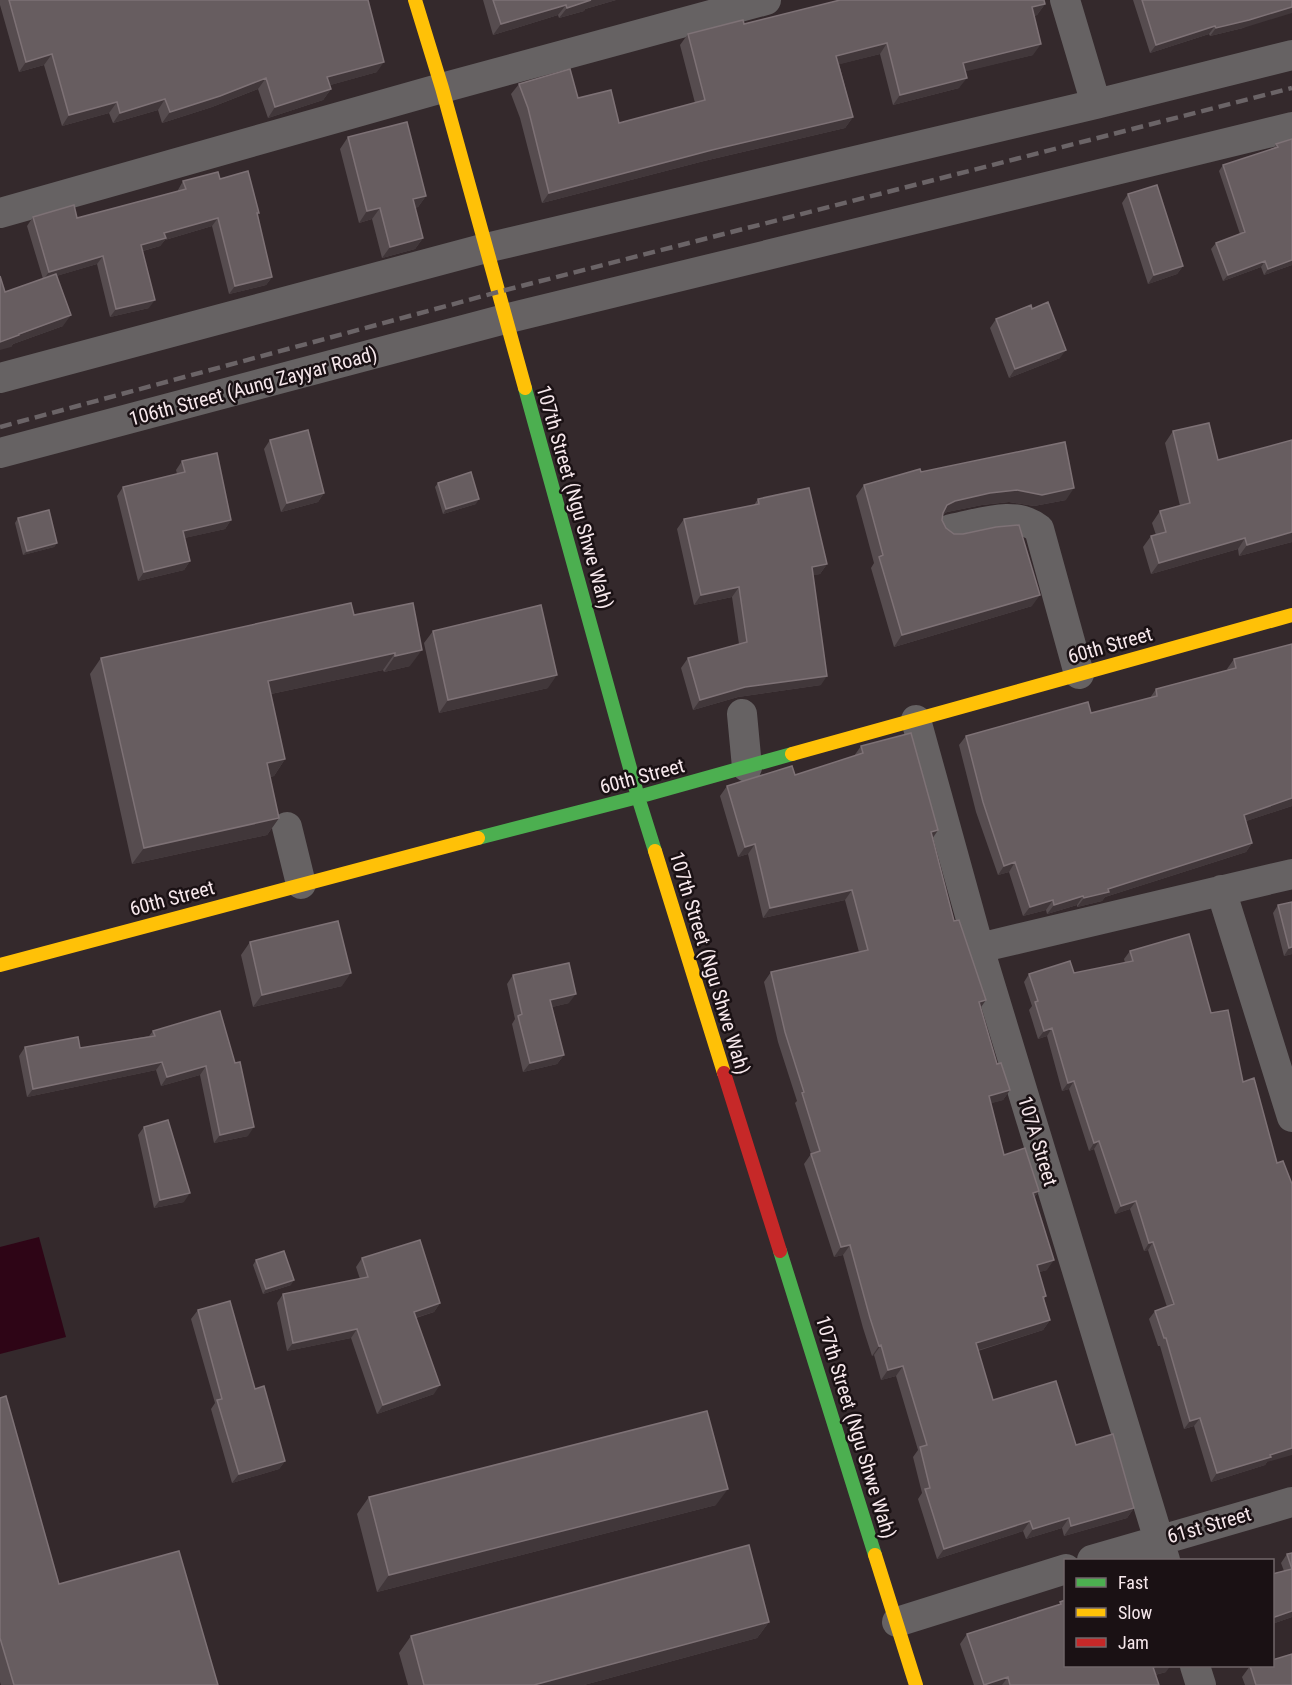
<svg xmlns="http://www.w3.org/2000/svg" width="1292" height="1685" font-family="'Roboto Condensed',sans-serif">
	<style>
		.water { fill: #2e0516 }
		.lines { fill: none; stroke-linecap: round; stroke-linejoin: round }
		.street { stroke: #666263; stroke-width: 30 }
		.fast { stroke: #4caf50; stroke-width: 14 }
		.slow { stroke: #ffc107; stroke-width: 14 }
		.jam { stroke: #c62828; stroke-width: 14 }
		.rail { stroke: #6b6467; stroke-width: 4.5; stroke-dasharray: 12 6; stroke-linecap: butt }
		.wall { fill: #564c4f }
		.shaded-wall { fill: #41373a }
		.building { fill: #675d60; stroke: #7e7276; stroke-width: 1.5 }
		.labels { text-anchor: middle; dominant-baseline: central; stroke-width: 5; stroke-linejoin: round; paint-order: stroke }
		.street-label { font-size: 20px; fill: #f7e8ec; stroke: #1a1114 }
	</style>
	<rect width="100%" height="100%" fill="#34292c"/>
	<!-- water -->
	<path class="water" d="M39 1237 66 1337 0 1354V1247Z"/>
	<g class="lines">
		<!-- street -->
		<path class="street" d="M1065 0 1096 104
			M0 213 442 88 766 0
			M0 378 486 248 1096 104 1292 55
			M0 453 505 319 1292 127
			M951 529C980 524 1014 509 1039 529L1079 674
			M742 714 747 767
			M916 720 979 948 1165 1560
			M287 827 301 884
			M1221 890 1292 1117
			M979 948 1292 874
			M1092 1560 1292 1502
			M897 1622 1066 1569
			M1195 1666 1201 1685"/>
		<!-- fast -->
		<path class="fast" d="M525 388 638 797 655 851
			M478 838 638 797 792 754
			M780 1251 875 1555"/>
		<!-- slow -->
		<path class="slow" d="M415 0 442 88 525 388
			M792 754 1292 615
			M655 851 724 1073
			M0 965 478 838
			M875 1555 916 1685"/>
		<!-- jam -->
		<path class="jam" d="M724 1073 780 1251"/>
		<!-- rail -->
		<path class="rail" d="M0 427 498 292 1292 88"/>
	</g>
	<!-- wall -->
	<path class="wall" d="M0 0H368L377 72 330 85 331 89 323 100 268 118 258 89 212 107 162 123 158 110 113 123 109 113 62 126 44 65 19 72 0 5Z
		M483 0H616L585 9 584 11 559 18 558 15 493 35Z
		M1133 0H1292L1243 28 1210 36 1209 34 1150 53Z
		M1045 4 1037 15 1034 16 1033 55 965 71 959 88 893 105 880 54 839 64 853 117 845 128 704 161 542 203 520 118 511 94 519 84 578 98 619 123 695 103 680 45 688 34 744 24 799 11Z
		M348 137 426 196 418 207 415 208 423 238 415 249 382 258 372 219 359 223 340 149Z
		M1292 139V265L1264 275 1261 267 1223 281 1211 249 1216 243 1240 234 1219 171 1223 165 1273 149 1276 144Z
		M220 179 257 216 272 277 266 285 229 294 212 226 165 240 160 246 143 251 149 308 110 317 97 264 56 276 63 326 13 344 11 347 5 292 43 279 27 226 33 217 77 218 178 191V190L183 181Z
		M1128 194 1183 266 1177 274 1148 284 1122 203Z
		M1032 309 1060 358 1009 378 990 328 996 319Z
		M1173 431 1218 460 1292 542 1239 556 1238 549 1151 574 1143 547 1151 536 1156 535 1152 523 1160 511 1180 506 1165 443Z
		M270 440 324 493 318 502 281 512 264 449Z
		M182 461 231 520 225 529 184 538 190 561 184 570 138 581 117 496 123 487 177 474 176 470Z
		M921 472 1066 500 1034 506 1009 502 982 505 947 512 942 515V520L946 528 1032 606 894 647 871 568 874 563 856 496 864 485Z
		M438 483 476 504 443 514 435 487Z
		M758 499 827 564 820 574 813 575 821 685 738 697 693 710 681 668 688 658 739 644 732 597 694 605 677 529 684 519 754 505Z
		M18 518 57 543 54 547 23 555 15 523Z
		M354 615 410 666 384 672 383 670 271 694 285 759 274 776 270 777 279 818 267 835 132 864 90 674 101 658Z
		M433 631 548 688 439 713 424 643Z
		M1234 659 1292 806 1246 821 1252 843 1246 852 1105 897 1102 901 1077 907V905L1047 914 1046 910 1023 916 1009 872 998 875 976 812 959 745 966 736 1091 713 1150 698 1156 689 1228 670 1227 669Z
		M861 746 938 830 933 838 954 921 997 1064 1010 1090 1003 1100 991 1103 1004 1155 1039 1191 1034 1198 1047 1270 1039 1272 1046 1296 1044 1299 1050 1320 1043 1330 978 1351 993 1400 1076 1445 1134 1508 1127 1518 1064 1536 1062 1528 1026 1539 1023 1531 937 1559 918 1499 922 1493 913 1457 918 1450 896 1376 881 1380 874 1355 872 1356 863 1328 843 1255 834 1257 804 1164 811 1154 795 1103 797 1101 778 1042 764 982 771 972 859 952 845 900 763 918 748 854 738 857 720 796 727 786 795 775 854 756Z
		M1292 902V954L1284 956 1273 913 1278 905Z
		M250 942 342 986 253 1007 241 955Z
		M1130 951 1267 1462 1265 1465 1211 1482 1194 1426 1184 1429 1160 1346H1158L1149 1319 1155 1311 1167 1307 1148 1250 1144 1251 1130 1209 1115 1214 1094 1149 1089 1151 1069 1089 1062 1091 1047 1036 1038 1039 1029 1010 1032 1006 1024 982 1029 974 1074 973 1125 963 1124 959Z
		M513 975 569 1003 552 1007 564 1055 557 1064 523 1072 512 1024 515 1019 507 984Z
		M220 1011 248 1136 214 1143 200 1075 161 1086 156 1070 27 1097 19 1056 25 1047 80 1048 149 1036 153 1031Z
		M144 1127 184 1202 154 1208 138 1135Z
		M362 1258 440 1303 434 1312 416 1318 434 1394 377 1414 351 1338 287 1351 277 1303 283 1294 360 1279 356 1267Z
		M256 1260 291 1285 263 1294 253 1265Z
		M198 1310 255 1389 285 1461 279 1469 232 1483 211 1409 215 1403 191 1319Z
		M0 1398 59 1584 218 1685H1L0 1682Z
		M369 1497 716 1505 377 1592 357 1514Z
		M1292 1553V1617L1272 1624V1574L1284 1571 1281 1563 1287 1554Z
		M1060 1602 1166 1672 1155 1675 1159 1685H974L960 1644 967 1634 1059 1605Z
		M769 1622 757 1638 584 1685H408L399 1653 411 1636Z
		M1250 1666 1292 1685H1245L1242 1677Z"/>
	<!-- shaded-wall -->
	<path class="shaded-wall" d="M589 0H616L585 9 584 11 559 18 567 8Z
		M1045 4 1037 15 1024 18 1032 7Z
		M566 5 558 15 493 35 501 24Z
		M1292 7V13L1243 28 1210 36 1216 28Z
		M1215 26 1209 34 1150 53 1156 45Z
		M887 43 880 54 829 67 836 56Z
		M1041 44 1033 55 955 74 963 63Z
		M52 54 44 65 19 72 26 62Z
		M384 62 377 72 320 88 327 77Z
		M266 78 258 89 212 107 162 123 170 112Z
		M967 78 959 88 893 105 900 95Z
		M331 89 323 100 268 118 275 107Z
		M165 99 158 110 113 123 120 113Z
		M117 102 109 113 62 126 69 115Z
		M853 117 845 128 704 161 542 203 549 193 712 150Z
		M426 196 418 207 405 211 413 199Z
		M380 208 372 219 359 223 367 211Z
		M218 218 212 226 165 240 160 246 135 253 141 245 164 233Z
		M423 238 415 249 382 258 390 247Z
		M103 256 97 264 43 280 49 272Z
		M1292 260V265L1264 275 1268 269Z
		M1265 261 1261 267 1223 281 1228 275Z
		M1183 266 1177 274 1148 284 1154 275Z
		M272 277 266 285 229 294 235 286Z
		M155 300 149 308 110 317 116 309Z
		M71 315 63 326 13 344 11 347 0 350V342Z
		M1066 350 1060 358 1009 378 1015 369Z
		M1074 488 1066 500 1034 506 1009 502 982 505 947 512 939 517 947 505 955 501 990 493 1017 490Z
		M324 493 318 502 281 512 287 503Z
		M479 499 476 504 443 514 446 509Z
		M231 520 225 529 176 540 183 531Z
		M1292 532V542L1239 556 1247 545Z
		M1245 538 1238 549 1151 574 1159 563Z
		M57 543 54 547 23 555 27 551Z
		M190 561 184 570 138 581 144 572Z
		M827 564 820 574 805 577 812 567Z
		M739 587 732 597 694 605 701 595Z
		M1040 595 1032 606 894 647 902 635Z
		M422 650 410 666 384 672 395 656Z
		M395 653 383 670 257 697 268 681Z
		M557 675 548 688 439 713 448 700Z
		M827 676 821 685 738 697 693 710 700 700 745 687Z
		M285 759 274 776 256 780 267 763Z
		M1292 798V806L1237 824 1244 815Z
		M279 818 267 835 132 864 144 848Z
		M938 830 931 840V832Z
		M1252 843 1246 852 1105 897 1102 901 1077 907 1084 898 1108 889Z
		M755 844 748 854 738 857 745 847Z
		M1015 862 1009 872 998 875 1004 866Z
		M852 890 845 900 763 918 770 908Z
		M1083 896 1077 905 1047 914 1054 905Z
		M1053 900 1046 910 1023 916 1030 907Z
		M1292 947V954L1284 956 1289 948Z
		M351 973 342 986 253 1007 262 995Z
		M576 994 569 1003 544 1009 550 1000Z
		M986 1000 979 1010V1002Z
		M1052 1028 1047 1036 1038 1039 1044 1031Z
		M564 1055 557 1064 523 1072 530 1063Z
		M162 1062 156 1070 27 1097 33 1089Z
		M206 1066 200 1075 161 1086 167 1077Z
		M1074 1081 1069 1089 1062 1091 1068 1083Z
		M1010 1090 1003 1100 982 1106 989 1096Z
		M254 1127 248 1136 214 1143 220 1135Z
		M1099 1141 1094 1149 1089 1151 1094 1143Z
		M1039 1191 1032 1201 1033 1193Z
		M190 1193 184 1202 154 1208 160 1200Z
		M1136 1201 1130 1209 1115 1214 1121 1206Z
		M1153 1242 1148 1250 1144 1251 1149 1243Z
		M850 1245 843 1255 834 1257 841 1247Z
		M1054 1260 1047 1270 1030 1275 1037 1265Z
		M294 1280 291 1285 263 1294 266 1289Z
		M440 1303 434 1312 408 1320 414 1312Z
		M1050 1320 1043 1330 969 1353 976 1343Z
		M357 1329 351 1338 287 1351 293 1343Z
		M881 1345 874 1355 872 1356 879 1346Z
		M903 1366 896 1376 881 1380 888 1370Z
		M440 1385 434 1394 377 1414 383 1405Z
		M1200 1418 1194 1426 1184 1429 1190 1421Z
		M1292 1448V1455L1267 1462 1265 1465 1211 1482 1217 1473 1270 1455Z
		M285 1461 279 1469 232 1483 239 1474Z
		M728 1489 716 1505 377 1592 389 1575Z
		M1134 1508 1127 1518 1064 1536 1071 1526Z
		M1069 1518 1062 1528 1026 1539 1033 1529Z
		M1030 1521 1023 1531 937 1559 944 1549Z
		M1292 1611V1617L1272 1624V1618Z
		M769 1622 757 1638 584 1685H534Z
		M1160 1665H1171L1166 1672 1146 1677 1153 1667Z
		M1008 1677 1002 1685H984Z"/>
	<!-- building -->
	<path class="building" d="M9 0H368L384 62 327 77 331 89 275 107 266 78 220 96 170 112 165 99 120 113 117 102 69 115 52 54 26 62Z
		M493 0H591L567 8 566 5 501 24Z
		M840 0H1044L1045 4 1032 7 1041 44 963 63 967 78 900 95 887 43 836 56 853 117 712 150 549 193 528 108 519 84 570 69 578 98 611 90 619 123 705 100 688 34 743 20 744 24Z
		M1142 0H1292V7L1249 20 1216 28 1215 26 1156 45Z
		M407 122 426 196 413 199 423 238 390 247 380 208 367 211 348 137Z
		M1292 139V260L1268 269 1265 261 1228 275 1216 243 1245 232 1223 165 1278 147 1276 144Z
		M248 171 259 213H257L272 277 235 286 218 218 164 233 166 238 141 245 155 300 116 309 103 256 49 272 33 217 74 205 77 218 186 189 183 181 218 172 220 179Z
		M1157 185 1183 266 1154 275 1128 194Z
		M56 274 71 315 19 334V335L0 342V276L5 292Z
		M1048 302 1066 350 1015 369 996 319 1031 305 1032 309Z
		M1209 423 1218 460 1292 440V532L1247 545 1245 538 1159 563 1151 536 1166 532 1160 511 1190 503 1173 431Z
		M308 430 324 493 287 503 270 440Z
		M1065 442 1074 488 1042 495 1017 490 990 493 955 501 947 505 943 513 942 520 946 528 954 534H963L996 527 1019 525 1040 595 902 635 879 557 883 555 864 485 920 469 921 472Z
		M217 453 231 520 183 531 190 561 144 572 123 487 185 472 182 461Z
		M471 472 479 499 446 509 438 483Z
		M809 488 827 564 812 567 827 676 745 687 700 700 688 658 747 642 739 587 701 595 684 519 759 504 758 499Z
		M49 510 57 543 27 551 18 518Z
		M351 603 354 615 413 603 422 650 395 656V653L268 681 285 759 267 763 279 818 144 848 101 658Z
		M541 605 557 675 448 700 433 631Z
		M1292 644V798L1244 815 1252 843 1108 889 1109 892 1084 898 1083 896 1054 905 1053 900 1030 907 1015 862 1004 866 983 802 966 736 1088 702 1091 713 1157 696 1156 689 1236 668 1234 659Z
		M911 733 938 830 931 832 954 921 959 920 986 1000 979 1002 997 1064 1001 1063 1010 1090 989 1096 1004 1155 1025 1148 1039 1191 1033 1193 1054 1260 1037 1265 1046 1296 1043 1297 1050 1320 976 1343 993 1400 1056 1381 1076 1445 1113 1434 1134 1508 1071 1526 1069 1518 1033 1529 1030 1521 944 1549 925 1489 930 1488 920 1447 927 1445 903 1366 888 1370 881 1345 879 1346 870 1318 850 1245 841 1247 811 1154 820 1151 802 1093 804 1092 785 1032 771 972 868 950 852 890 770 908 755 844 745 847 727 786 792 766 795 775 863 753 861 746Z
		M1292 902V947L1289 948 1278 905Z
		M338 921 351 973 262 995 250 942Z
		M1189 934 1211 1013 1228 1010 1243 1082 1254 1078 1277 1163 1283 1161 1292 1184V1448L1270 1455 1271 1457 1217 1473 1200 1418 1190 1421 1166 1338H1164L1155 1311 1174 1304 1153 1242 1149 1243 1136 1201 1121 1206 1099 1141 1094 1143 1074 1081 1068 1083 1052 1028 1044 1031 1035 1002 1038 1001 1029 974 1070 961 1074 973 1133 961 1130 951Z
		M569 963 576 994 550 1000 564 1055 530 1063 518 1016 522 1014 513 975Z
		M220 1011 235 1063 240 1062 254 1127 220 1135 206 1066 167 1077 162 1062 33 1089 25 1047 78 1037 80 1048 155 1036 153 1031Z
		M168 1120 190 1193 160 1200 144 1127Z
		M420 1240 440 1303 414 1312 440 1385 383 1405 357 1329 293 1343 283 1294 368 1277 362 1258Z
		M284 1251 294 1280 266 1289 256 1260Z
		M230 1301 255 1389 264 1386 285 1461 239 1474 217 1400 222 1399 198 1310Z
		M6 1396 59 1584 179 1551 218 1685H14L0 1638V1398Z
		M707 1411 728 1489 389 1575 369 1497Z
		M749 1545 769 1622 534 1685H424L411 1636Z
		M1292 1553V1611L1272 1618V1574L1292 1569 1287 1554Z
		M1065 1600V1665H1160L1153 1667 1159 1685H1010L1008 1677 984 1685 967 1634 1061 1604 1060 1602Z
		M1292 1654V1685H1256L1250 1666 1272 1665V1660Z"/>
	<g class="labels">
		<!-- street labels -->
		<g class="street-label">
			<text transform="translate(253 386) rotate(-15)">106th Street (Aung Zayyar Road)</text>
			<text transform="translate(575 497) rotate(74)">107th Street (Ngu Shwe Wah)</text>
			<text transform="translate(1110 645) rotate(-16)">60th Street</text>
			<text transform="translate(642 776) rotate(-15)">60th Street</text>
			<text transform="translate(172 898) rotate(-15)">60th Street</text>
			<text transform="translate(710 963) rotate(73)">107th Street (Ngu Shwe Wah)</text>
			<text transform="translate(1038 1141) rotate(73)">107A Street</text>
			<text transform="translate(856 1427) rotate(73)">107th Street (Ngu Shwe Wah)</text>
			<text transform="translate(1209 1525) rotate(-16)">61st Street</text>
		</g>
	</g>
	<!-- legend -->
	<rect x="1064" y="1559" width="210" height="108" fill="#1a1114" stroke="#72676a" stroke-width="1.5"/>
	<rect x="1076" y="1578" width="30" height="9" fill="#4caf50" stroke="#72676a" stroke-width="1.5"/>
	<text x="1118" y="1589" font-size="18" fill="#f7e8ec">Fast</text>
	<rect x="1076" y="1608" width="30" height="9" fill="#ffc107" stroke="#72676a" stroke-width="1.5"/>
	<text x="1118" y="1619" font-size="18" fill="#f7e8ec">Slow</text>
	<rect x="1076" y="1638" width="30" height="9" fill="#c62828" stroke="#72676a" stroke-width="1.5"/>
	<text x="1118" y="1649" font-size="18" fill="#f7e8ec">Jam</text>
</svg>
